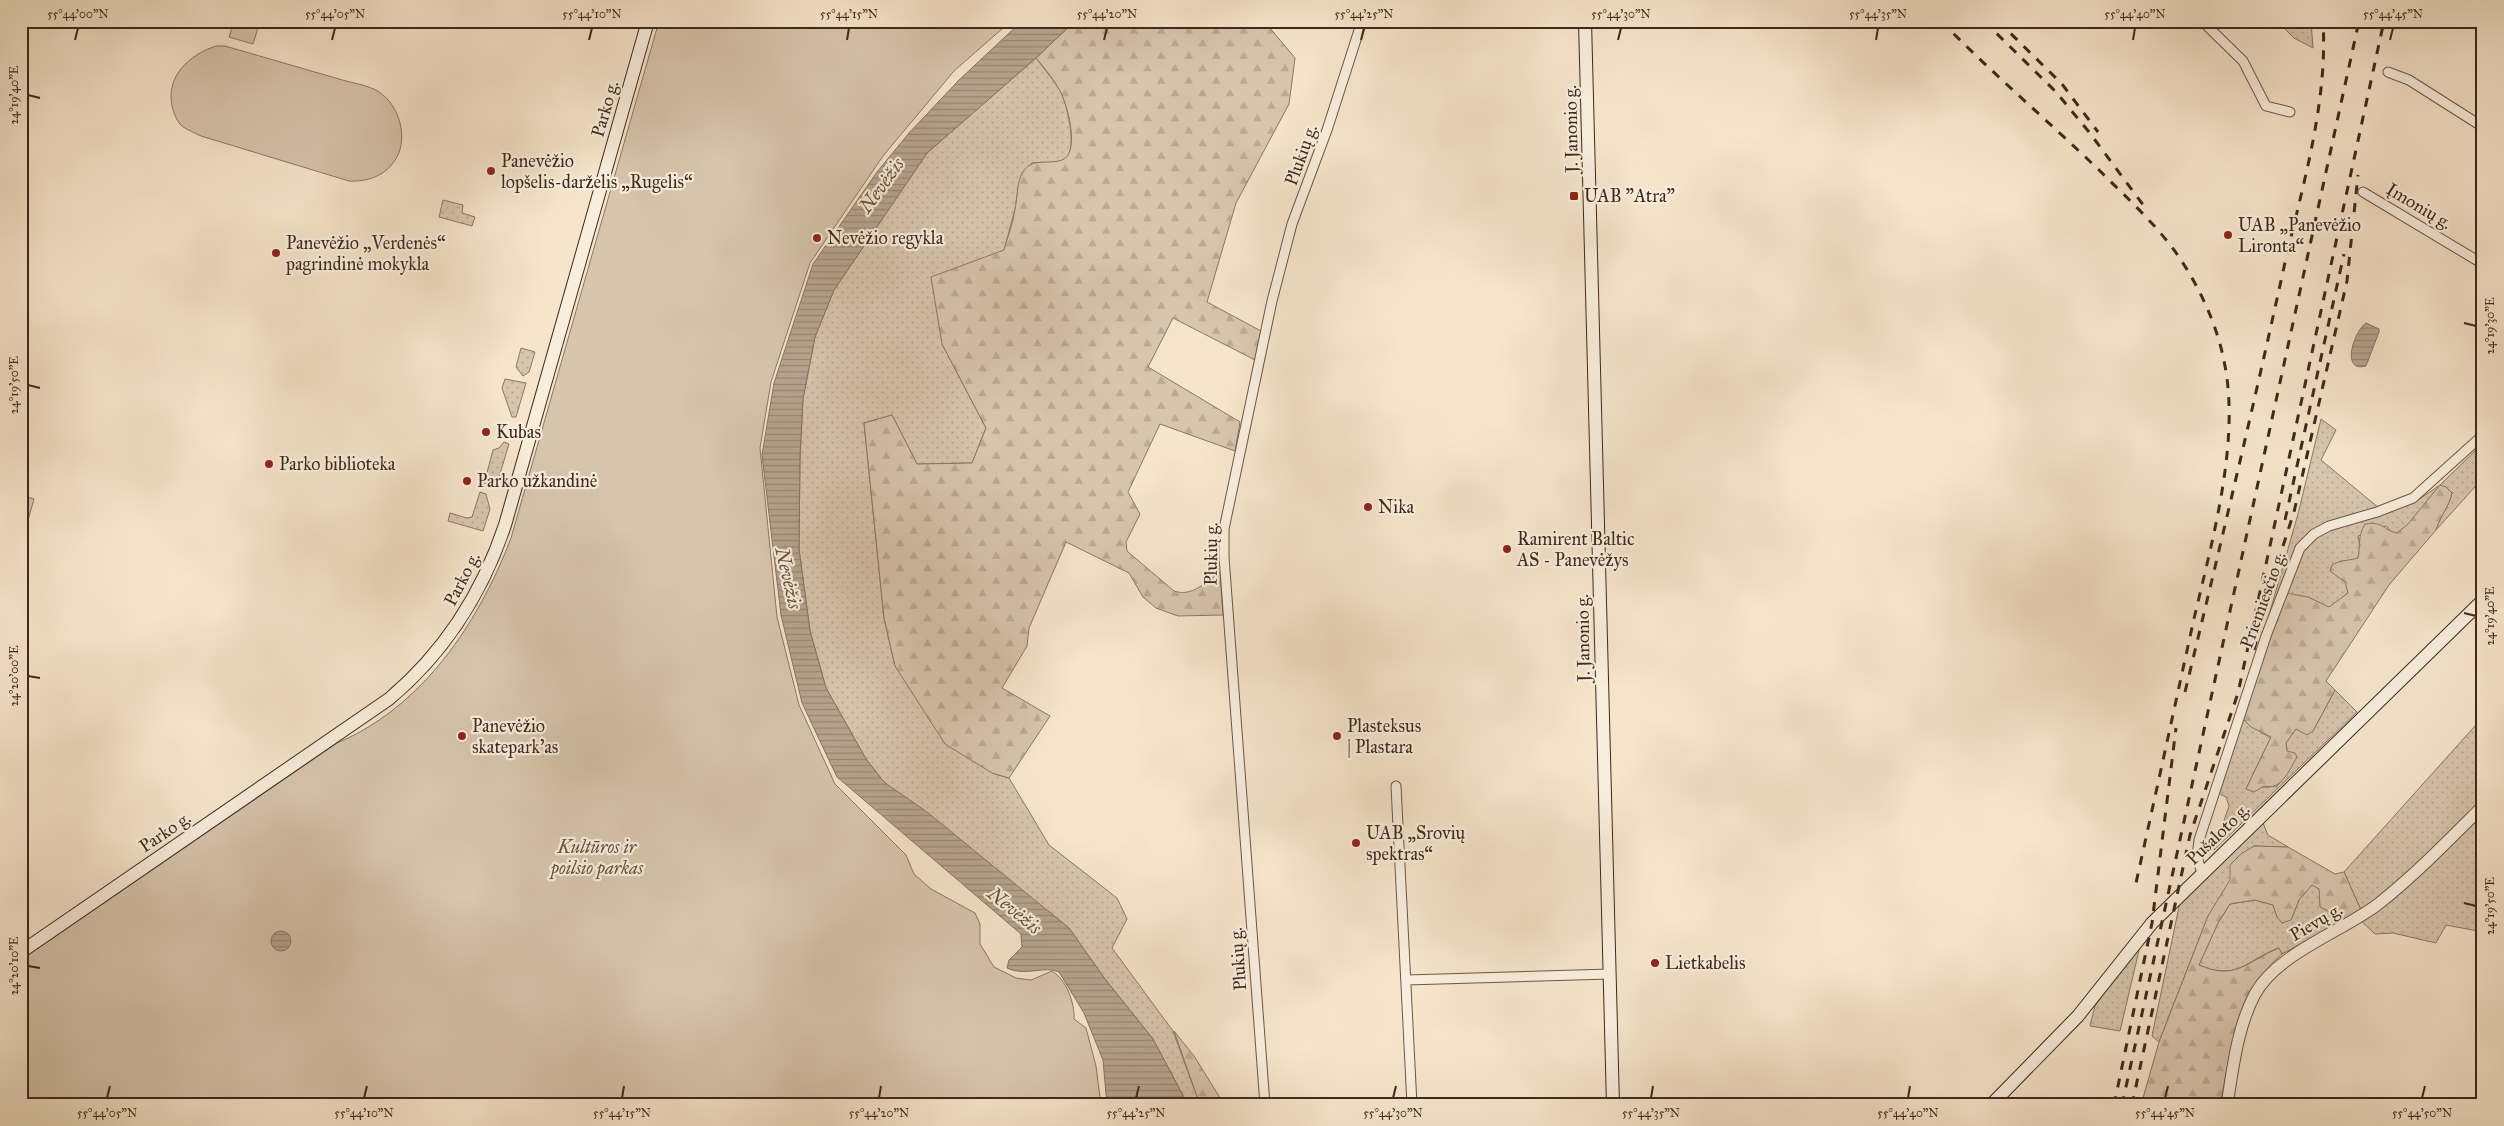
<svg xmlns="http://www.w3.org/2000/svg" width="2504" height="1126" viewBox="0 0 2504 1126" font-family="'IM FELL Great Primer',serif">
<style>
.grass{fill:url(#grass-dots);stroke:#8a7665}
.forest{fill:url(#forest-firs);stroke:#8a7665}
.park{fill:#d7c5ad;stroke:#8a7665}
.water{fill:url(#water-rules);stroke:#877362}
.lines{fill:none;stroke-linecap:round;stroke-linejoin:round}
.minor-casing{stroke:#6c5748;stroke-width:11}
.tertiary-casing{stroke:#6c5748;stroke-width:13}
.secondary-casing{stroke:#3e281d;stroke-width:14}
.minor{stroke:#f9eedd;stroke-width:9}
.tertiary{stroke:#f9eedd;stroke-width:11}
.secondary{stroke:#f9eedd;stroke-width:12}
.rail{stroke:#3e281d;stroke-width:3;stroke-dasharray:9 9;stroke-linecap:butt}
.ticks{fill:none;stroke:#3e281d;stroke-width:2}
.poi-dot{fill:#8f2418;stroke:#f9eedd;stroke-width:2}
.labels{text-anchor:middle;stroke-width:4.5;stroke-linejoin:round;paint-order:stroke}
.street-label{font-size:18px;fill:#3e281d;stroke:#f9eedd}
.poi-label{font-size:18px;fill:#3e281d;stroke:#f9eedd;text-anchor:start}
.park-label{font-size:18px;font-style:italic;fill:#644f41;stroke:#f9eedd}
.water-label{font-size:19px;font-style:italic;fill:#624e40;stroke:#f9eedd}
.neatline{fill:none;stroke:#3e281d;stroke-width:2}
.ticks-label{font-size:12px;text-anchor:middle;fill:#3e281d}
</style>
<defs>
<pattern id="grass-dots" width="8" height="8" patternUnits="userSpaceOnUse" patternTransform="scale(1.25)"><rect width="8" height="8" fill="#d7c5ad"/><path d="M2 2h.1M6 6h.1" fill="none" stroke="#baa994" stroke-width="1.8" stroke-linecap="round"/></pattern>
<pattern id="forest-firs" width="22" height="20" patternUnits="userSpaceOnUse" patternTransform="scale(1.25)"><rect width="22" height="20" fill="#d7c5ad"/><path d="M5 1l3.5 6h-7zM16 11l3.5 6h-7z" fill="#baa994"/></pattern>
<pattern id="water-rules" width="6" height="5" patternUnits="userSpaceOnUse" patternTransform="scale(1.25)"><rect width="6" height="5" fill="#b7a590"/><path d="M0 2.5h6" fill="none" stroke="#968675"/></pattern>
</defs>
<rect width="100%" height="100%" fill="#f6e5cb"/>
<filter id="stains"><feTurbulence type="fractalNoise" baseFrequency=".004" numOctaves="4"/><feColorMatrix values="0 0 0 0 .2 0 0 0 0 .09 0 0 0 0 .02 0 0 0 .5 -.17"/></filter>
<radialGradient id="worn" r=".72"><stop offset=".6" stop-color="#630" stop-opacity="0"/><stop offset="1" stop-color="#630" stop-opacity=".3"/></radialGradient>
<!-- grass -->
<path class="grass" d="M 2277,21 L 2311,21 L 2313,48 L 2294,38 Z
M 1036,58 C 1044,69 1053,79 1060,90 C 1066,102 1078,147 1066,158 C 1059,164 1041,162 1032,163 L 1019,182 L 1015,209 L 1004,250 L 942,344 L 986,428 L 972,463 L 917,464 L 892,415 L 864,423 L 884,618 L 895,666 L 992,773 L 1009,778 L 1049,845 L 1117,898 L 1127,919 L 1112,948 L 1173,1031 L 1200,1105 L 1188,1105 L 1153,1039 L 1105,979 L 1069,928 L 884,782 L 866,759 L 826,688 L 810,631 L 799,549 L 800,457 L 803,399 L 815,337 L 834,290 L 927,153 Z
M 443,200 L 463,205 L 462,213 L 475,217 L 472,226 L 439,217 Z
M 521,348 L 535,352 L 529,372 L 523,376 L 516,367 Z
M 505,379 L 526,383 L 516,417 L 512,417 L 502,388 Z
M 2321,419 L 2336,430 L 2321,460 L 2385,513 L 2418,500 L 2440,485 L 2483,443 L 2483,478 L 2436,530 C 2440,516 2449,507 2452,493 L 2397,533 L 2391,532 L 2386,526 L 2358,536 L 2360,547 L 2358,558 L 2348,561 L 2340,561 L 2339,577 L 2346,582 L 2348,593 L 2329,608 L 2308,597 L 2261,733 L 2271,737 L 2246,789 L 2277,786 L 2297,757 L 2287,752 L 2286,743 L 2296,729 L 2313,731 L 2335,690 L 2357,712 L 2214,850 L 2229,806 L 2226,797 L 2218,793 L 2298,514 Z
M 504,442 L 509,444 L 499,477 L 484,484 L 493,450 L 499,448 Z
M 480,492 L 486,494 L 490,509 L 483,531 L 448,521 L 450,513 L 467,518 L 472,517 Z
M 2483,717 L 2483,932 L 2446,925 L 2436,943 L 2393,933 L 2375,934 L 2358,918 L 2361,910 L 2344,872 Z
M 2263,823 L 2268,835 L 2288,847 L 2254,846 L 2208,916 L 2159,1042 L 2152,1036 L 2180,902 Z
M 2312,884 L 2319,889 L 2345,920 L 2282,954 L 2278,948 C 2244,962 2237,981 2199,965 L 2218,923 L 2230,904 L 2255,900 L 2273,905 L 2277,917 L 2291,920 L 2299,900 Z
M 2141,942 L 2120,1031 L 2090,1026 L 2095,1006 Z"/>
<!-- forest -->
<path class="forest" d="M 1075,21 L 1264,21 L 1295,58 L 1289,104 L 1236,203 L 1207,302 L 1261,331 L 1255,360 L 1173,318 L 1148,367 L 1240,422 L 1235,451 L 1160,424 L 1128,492 L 1140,514 L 1126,542 L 1127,551 L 1174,591 C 1192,597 1205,583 1220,572 L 1223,615 L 1178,616 L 1156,608 L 1143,597 L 1129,573 L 1066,542 L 1029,628 L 1027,646 L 1002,688 L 1050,716 L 1009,778 L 992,773 L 945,744 L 895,666 L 884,618 L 864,423 L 892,415 L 917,464 L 972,463 L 986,428 L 942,344 L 931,277 L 1004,250 C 1008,236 1013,223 1015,209 C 1018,197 1016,183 1023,172 C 1032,157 1049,165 1062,160 C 1081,153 1067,102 1059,89 C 1053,78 1044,68 1036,58 Z
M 2440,485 L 2446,487 L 2452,493 C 2449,507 2440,516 2436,530 L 2389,585 L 2326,681 L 2335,690 L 2313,731 L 2307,735 L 2296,729 L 2286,743 L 2287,751 L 2295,753 L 2297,757 C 2289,771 2281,791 2264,786 L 2254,792 L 2246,789 L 2271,737 L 2251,727 L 2242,718 L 2269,637 L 2286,593 L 2308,597 L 2329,607 L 2348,593 L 2345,582 L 2330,571 L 2332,565 C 2340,560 2348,561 2358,558 C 2361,543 2357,538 2365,524 C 2385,521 2382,530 2397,533 L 2408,524 Z
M 2254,846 L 2288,847 L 2335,874 L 2344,872 L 2361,910 L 2345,920 L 2320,907 L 2319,889 L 2312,885 L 2299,900 L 2291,920 L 2282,923 L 2277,917 L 2273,905 L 2255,900 L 2230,904 L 2218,923 L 2199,965 C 2237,981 2245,962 2279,948 L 2282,954 C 2235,994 2232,1047 2220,1105 L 2141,1105 L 2159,1042 L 2208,916 L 2230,880 L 2230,865 L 2241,854 Z
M 1174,1031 L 1194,1056 L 1222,1101 L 1261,1105 L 1200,1105 Z"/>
<!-- park -->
<path class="park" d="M 234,21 L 260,21 L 253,44 L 229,37 Z
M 659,21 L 1011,21 L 954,71 L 883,156 L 810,263 L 771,382 L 760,448 L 777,617 L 799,705 L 835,784 L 906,855 L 914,874 L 931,889 L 975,913 L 980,924 L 980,944 L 994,967 L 1016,978 L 1031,980 L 1052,971 C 1066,979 1075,1003 1074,1019 L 1086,1028 L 1096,1066 L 1101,1105 L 27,1105 L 21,1063 L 21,960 L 337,743 C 423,707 479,622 511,538 Z
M 216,46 L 225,46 C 263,57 301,68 339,79 C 351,83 369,85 379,92 C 399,105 408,136 397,157 C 387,175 369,182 349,181 L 201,136 C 195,133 188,130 183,127 C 177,122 174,114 172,106 C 166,76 189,55 216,46 Z
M 21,495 L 34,499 L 21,545 Z"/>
<!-- water -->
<path class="water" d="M 1022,21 L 1075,21 L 1036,58 L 927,153 L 834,290 L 815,337 L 803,399 L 800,457 L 799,549 L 810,631 L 826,688 L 866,759 L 884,782 L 927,812 L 1069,928 L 1105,979 L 1153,1039 L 1188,1105 L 1169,1105 L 1161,1099 L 1153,1105 L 1107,1105 L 1103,1060 L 1084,1013 L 1059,972 C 1045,965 1025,977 1007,968 L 1009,960 L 1022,947 L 1021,934 L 837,777 L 802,703 L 781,615 L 762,455 L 774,383 L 813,264 L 877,172 L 909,133 L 959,80 Z
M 2366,323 L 2379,329 L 2379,332 L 2366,366 C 2340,373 2354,331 2366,323 Z
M271 941a10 10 0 1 1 20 0a10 10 0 1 1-20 0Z"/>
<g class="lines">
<defs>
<path id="minor" d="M 2202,21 L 2243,61 L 2266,106 L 2290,112
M 2388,72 L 2409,80 L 2483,127
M 2363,192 L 2483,264
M 1396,786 L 1412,1105
M 2202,873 L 2197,857 L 2199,840 L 2266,636 L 2300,548 L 2314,534 L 2329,526 L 2377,512 L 2413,498 L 2483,435
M 1406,980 L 1610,974
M 1265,1105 L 1224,557 L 1224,529 L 1272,301 L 1292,224 L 1327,130 L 1362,21"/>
<path id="tertiary" d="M 2474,609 L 2483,618
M 2227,1105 C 2233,1068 2237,1028 2255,994 C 2277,954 2339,933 2377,905 C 2415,875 2449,840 2483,806"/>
<path id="secondary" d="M 1585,21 L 1613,1105
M 21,952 L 389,699 C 445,652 482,594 505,525 L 648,21
M 1991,1105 L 2078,1016 L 2152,923 L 2483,600"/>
</defs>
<!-- minor casing -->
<use href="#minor" class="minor-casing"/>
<!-- tertiary casing -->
<use href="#tertiary" class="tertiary-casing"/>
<!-- secondary casing -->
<use href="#secondary" class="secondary-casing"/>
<!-- minor -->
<use href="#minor" class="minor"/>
<!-- tertiary -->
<use href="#tertiary" class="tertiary"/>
<!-- secondary -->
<use href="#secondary" class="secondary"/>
<!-- rail -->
<path class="rail" d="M 1941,21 C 1992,73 2047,120 2099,170 C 2127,198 2157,225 2179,257 C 2201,290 2218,327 2225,366 C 2240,445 2211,545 2193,623 C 2174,710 2155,797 2136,883
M 1984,21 L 2056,92 L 2089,132 L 2147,210
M 1998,21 L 2062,84 L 2098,132
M 2285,520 L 2344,254
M 2254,650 L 2272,580 L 2294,512 L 2347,281 L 2358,175
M 2185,692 C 2219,551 2253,409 2284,267 C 2302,187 2328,104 2323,21
M 2114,1105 L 2152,923 L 2176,728
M 2122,1105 L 2359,21
M 2132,1105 L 2190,835 L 2238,693 L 2384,21"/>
</g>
<!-- ticks -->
<path class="ticks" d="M 75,40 L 78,28M 332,40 L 335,28M 589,40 L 592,28M 847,40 L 849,28M 1104,40 L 1107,28M 1361,40 L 1364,28M 1618,40 L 1621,28M 1876,40 L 1878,28M 2133,40 L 2135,28M 2390,40 L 2393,28M 28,95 L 40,98M 2464,323 L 2476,326M 28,385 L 40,388M 2464,613 L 2476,616M 28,676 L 40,678M 2464,903 L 2476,906M 28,966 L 40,968M 107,1098 L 110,1086M 364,1098 L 367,1086M 622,1098 L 624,1086M 879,1098 L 881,1086M 1136,1098 L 1139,1086M 1393,1098 L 1396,1086M 1651,1098 L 1653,1086M 1908,1098 L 1910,1086M 2165,1098 L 2168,1086M 2422,1098 L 2425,1086"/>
<!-- markers -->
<g class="poi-dot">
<circle cx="491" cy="171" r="5"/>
<rect x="1569" y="191" width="10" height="10" rx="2.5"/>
<circle cx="2228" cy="235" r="5"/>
<circle cx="817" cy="238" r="5"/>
<circle cx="276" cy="253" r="5"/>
<circle cx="486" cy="432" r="5"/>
<circle cx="269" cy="464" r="5"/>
<circle cx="467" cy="481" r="5"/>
<circle cx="1368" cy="507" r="5"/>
<circle cx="1507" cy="549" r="5"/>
<circle cx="462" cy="736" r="5"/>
<circle cx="1337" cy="736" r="5"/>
<circle cx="1356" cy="843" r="5"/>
<circle cx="1655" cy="963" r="5"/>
</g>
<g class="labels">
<!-- street labels -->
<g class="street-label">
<text transform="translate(605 109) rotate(-74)" y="6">Parko g.</text>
<text transform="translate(1571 129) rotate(-91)" y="6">J. Janonio g.</text>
<text transform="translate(1301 155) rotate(-70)" y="6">Plukių g.</text>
<text transform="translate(2419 206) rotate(31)" y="6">Įmonių g.</text>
<text transform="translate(1211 554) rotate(-89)" y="6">Plukių g.</text>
<text transform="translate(462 579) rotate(-63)" y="6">Parko g.</text>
<text transform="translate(2263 600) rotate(-70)" y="6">Priemiesčio g.</text>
<text transform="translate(1583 638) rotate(-91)" y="6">J. Janonio g.</text>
<text transform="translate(165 832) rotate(-34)" y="6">Parko g.</text>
<text transform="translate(2218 834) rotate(-44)" y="6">Pušaloto g.</text>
<text transform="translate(2316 922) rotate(-30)" y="6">Pievų g.</text>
<text transform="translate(1238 959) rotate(-94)" y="6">Plukių g.</text>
</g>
<!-- poi labels -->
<g class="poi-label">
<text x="501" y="167">Panevėžio<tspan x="501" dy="21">lopšelis-darželis „Rugelis“</tspan></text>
<text x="1584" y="202">UAB "Atra"</text>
<text x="2238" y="231">UAB „Panevėžio<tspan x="2238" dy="21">Lironta“</tspan></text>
<text x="827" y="244">Nevėžio regykla</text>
<text x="286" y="249">Panevėžio „Verdenės“<tspan x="286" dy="21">pagrindinė mokykla</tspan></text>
<text x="496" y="438">Kubas</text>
<text x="279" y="470">Parko biblioteka</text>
<text x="477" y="487">Parko užkandinė</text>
<text x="1378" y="513">Nika</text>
<text x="1517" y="545">Ramirent Baltic<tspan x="1517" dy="21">AS - Panevėžys</tspan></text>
<text x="472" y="732">Panevėžio<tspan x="472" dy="21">skatepark'as</tspan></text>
<text x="1347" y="732">Plasteksus<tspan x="1347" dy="21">| Plastara</tspan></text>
<text x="1366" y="839">UAB „Srovių<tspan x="1366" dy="21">spektras“</tspan></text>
<text x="1665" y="969">Lietkabelis</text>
</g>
<!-- park labels -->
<g class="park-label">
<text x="597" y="853">Kultūros ir<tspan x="597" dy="21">poilsio parkas</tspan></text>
</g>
<!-- water labels -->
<g class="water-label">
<text transform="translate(881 185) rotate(-54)" y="7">Nevėžis</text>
<text transform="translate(789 578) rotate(77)" y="7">Nevėžis</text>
<text transform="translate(1015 910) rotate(39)" y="7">Nevėžis</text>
</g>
</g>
<!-- margin -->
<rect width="2504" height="1126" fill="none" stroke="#f6e5cb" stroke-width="55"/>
<rect x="28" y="28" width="2448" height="1070" class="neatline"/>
<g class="ticks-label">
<text x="78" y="18">55°44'00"N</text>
<text x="335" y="18">55°44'05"N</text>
<text x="592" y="18">55°44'10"N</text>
<text x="849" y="18">55°44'15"N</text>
<text x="1107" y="18">55°44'20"N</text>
<text x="1364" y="18">55°44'25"N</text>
<text x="1621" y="18">55°44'30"N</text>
<text x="1878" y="18">55°44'35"N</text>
<text x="2135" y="18">55°44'40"N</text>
<text x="2393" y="18">55°44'45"N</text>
<text transform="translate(14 95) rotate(-90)" y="4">24°19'40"E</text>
<text transform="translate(2490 326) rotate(-90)" y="4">24°19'30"E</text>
<text transform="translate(14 385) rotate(-90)" y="4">24°19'50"E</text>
<text transform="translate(2490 616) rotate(-90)" y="4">24°19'40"E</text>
<text transform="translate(14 676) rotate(-90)" y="4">24°20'00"E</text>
<text transform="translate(2490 906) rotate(-90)" y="4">24°19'50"E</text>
<text transform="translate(14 966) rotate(-90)" y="4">24°20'10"E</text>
<text x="107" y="1117">55°44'05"N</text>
<text x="364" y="1117">55°44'10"N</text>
<text x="622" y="1117">55°44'15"N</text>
<text x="879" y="1117">55°44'20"N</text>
<text x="1136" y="1117">55°44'25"N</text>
<text x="1393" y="1117">55°44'30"N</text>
<text x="1651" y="1117">55°44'35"N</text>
<text x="1908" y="1117">55°44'40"N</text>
<text x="2165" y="1117">55°44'45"N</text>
<text x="2422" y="1117">55°44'50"N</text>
</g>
<rect width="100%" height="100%" filter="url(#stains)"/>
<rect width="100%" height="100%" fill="url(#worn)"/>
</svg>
